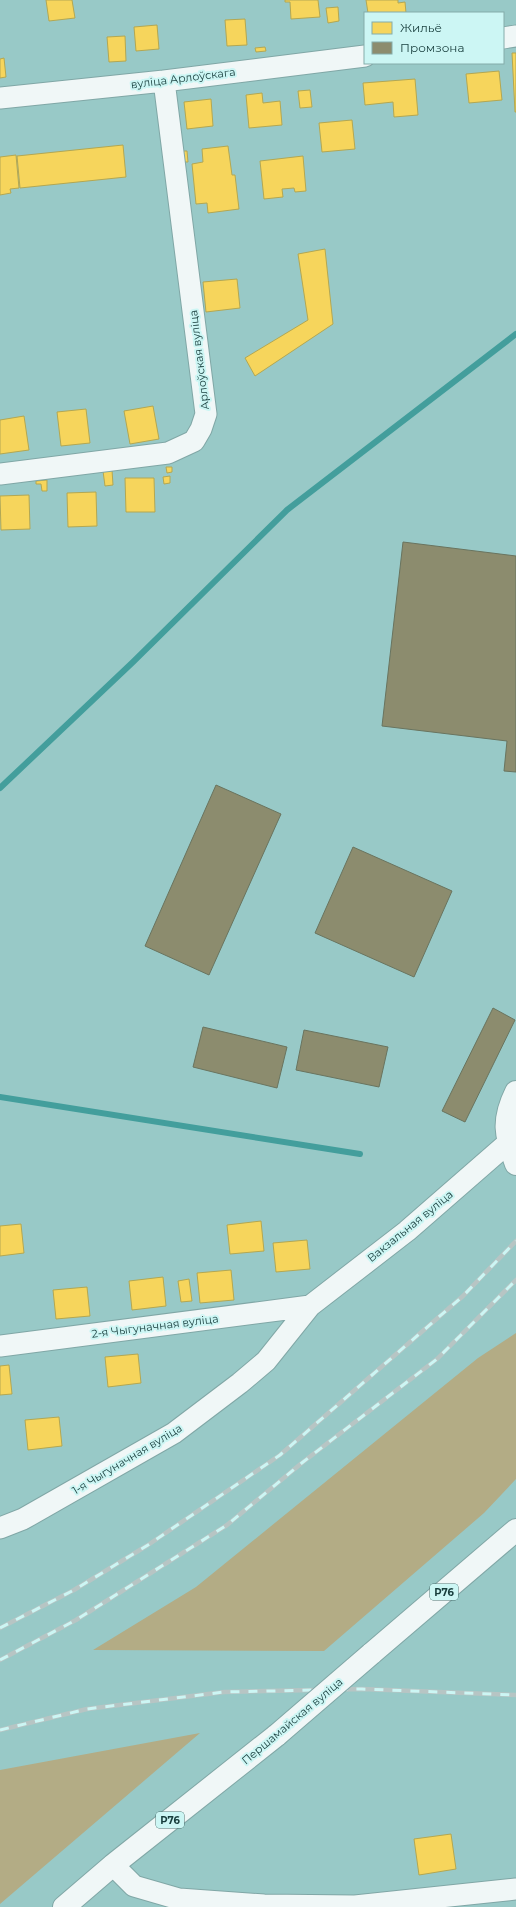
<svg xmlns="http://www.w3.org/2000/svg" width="516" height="1907" viewBox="0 0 516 1907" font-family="Montserrat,sans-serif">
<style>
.green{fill:#b3ac85}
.homes{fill:#f6d55c;stroke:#b3a752}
.industry{fill:#8c8c6e;stroke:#69745f}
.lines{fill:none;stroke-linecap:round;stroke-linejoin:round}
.stream{stroke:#439e9c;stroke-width:6}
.street-casing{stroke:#80a7a6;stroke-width:23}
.secondary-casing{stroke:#80a7a6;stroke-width:24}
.primary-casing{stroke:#80a7a6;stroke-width:24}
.street{stroke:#f0f7f7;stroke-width:21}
.secondary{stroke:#f0f7f7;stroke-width:22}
.primary{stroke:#f0f7f7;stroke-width:22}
.rail-casing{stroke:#b7c5c4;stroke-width:4.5}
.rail{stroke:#ccf6f4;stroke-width:3;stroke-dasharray:9;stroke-linecap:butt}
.primary-bridge-casing{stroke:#80a7a6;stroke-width:24;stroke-linecap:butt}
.primary-bridge{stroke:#f0f7f7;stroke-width:22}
.labels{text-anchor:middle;stroke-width:4;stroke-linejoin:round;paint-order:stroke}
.shield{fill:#ccf6f4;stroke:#4d7473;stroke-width:1}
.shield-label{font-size:10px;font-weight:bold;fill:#173d3c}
.street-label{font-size:11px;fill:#173d3c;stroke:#ccf6f4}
</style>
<rect width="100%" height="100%" fill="#98c9c7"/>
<!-- green -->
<path class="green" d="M 516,1333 L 516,1479 L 484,1513 L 324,1651 L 93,1650 L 196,1587 L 478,1358 Z
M 200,1733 L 0,1904 L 0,1770 Z"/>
<!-- homes -->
<path class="homes" d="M 46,0 L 72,0 L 75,18 L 49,21 Z
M 285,0 L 318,0 L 320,17 L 291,19 L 290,2 L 285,2 Z
M 366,0 L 398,0 L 398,3 L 405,2 L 406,13 L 368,13 Z
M 338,7 L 339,21 L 328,23 L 326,8 Z
M 245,19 L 247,45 L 227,46 L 225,20 Z
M 157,25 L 159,49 L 136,51 L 134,27 Z
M 125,36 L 126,61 L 109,62 L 107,37 Z
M 265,47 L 266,51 L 256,52 L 255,48 Z
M 512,53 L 516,53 L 516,112 L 515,112 Z
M 4,58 L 6,77 L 0,78 L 0,59 Z
M 499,71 L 502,100 L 469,103 L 466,74 Z
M 415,79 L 418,115 L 394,117 L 393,102 L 365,105 L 363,83 Z
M 310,90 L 312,107 L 300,108 L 298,91 Z
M 262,93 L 263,103 L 280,101 L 282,125 L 249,128 L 246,95 Z
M 211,99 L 213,126 L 187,129 L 184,102 Z
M 352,120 L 355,149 L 322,152 L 319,123 Z
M 123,145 L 126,177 L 20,188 L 17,156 Z
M 228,146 L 232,175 L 235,175 L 239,209 L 208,213 L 207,203 L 196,204 L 192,164 L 203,162 L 202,149 Z
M 181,151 L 187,151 L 188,162 L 182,162 Z
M 16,155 L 19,188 L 10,189 L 11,193 L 0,195 L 0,157 Z
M 303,156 L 306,191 L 295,192 L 294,188 L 282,189 L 283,197 L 264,199 L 260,161 Z
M 325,249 L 333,324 L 255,376 L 245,358 L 308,320 L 298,254 Z
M 237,279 L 240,308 L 206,312 L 203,282 Z
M 153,406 L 159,439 L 130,444 L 124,411 Z
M 86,409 L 90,443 L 61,446 L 57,412 Z
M 24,416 L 29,450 L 0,454 L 0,420 Z
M 166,467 L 172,467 L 172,472 L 167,473 Z
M 112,470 L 113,485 L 105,486 L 103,471 Z
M 170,476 L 170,483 L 164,484 L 163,477 Z
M 125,478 L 154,478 L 155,512 L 126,512 Z
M 47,480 L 47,491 L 42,491 L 41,484 L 36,484 L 36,481 Z
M 96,492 L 97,526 L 68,527 L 67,493 Z
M 29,495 L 30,529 L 1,530 L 0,496 Z
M 261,1221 L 264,1251 L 230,1254 L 227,1225 Z
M 21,1224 L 24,1253 L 0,1256 L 0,1226 Z
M 307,1240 L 310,1269 L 276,1272 L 273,1243 Z
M 231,1270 L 234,1300 L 200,1303 L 197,1273 Z
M 163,1277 L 166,1306 L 132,1310 L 129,1281 Z
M 189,1279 L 192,1301 L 181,1302 L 178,1281 Z
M 87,1287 L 90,1316 L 56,1319 L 53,1290 Z
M 138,1354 L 141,1383 L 108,1387 L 105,1357 Z
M 9,1365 L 12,1394 L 0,1395 L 0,1366 Z
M 59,1417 L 62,1446 L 28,1450 L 25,1420 Z
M 451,1834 L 456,1869 L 419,1875 L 414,1839 Z"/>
<!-- industry -->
<path class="industry" d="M 403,542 L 516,556 L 516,772 L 504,771 L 507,741 L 382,726 Z
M 216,785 L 281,814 L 209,975 L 145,946 Z
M 353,847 L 452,891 L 414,977 L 315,933 Z
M 493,1008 L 515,1020 L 465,1122 L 442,1111 Z
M 203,1027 L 287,1047 L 277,1088 L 193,1067 Z
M 304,1030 L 388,1047 L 379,1087 L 296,1070 Z"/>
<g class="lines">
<!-- stream -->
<path class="stream" d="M 0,788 L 133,662 L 287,510 L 516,334
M 0,1097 L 360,1154"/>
<defs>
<path id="street" d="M 503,38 L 516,36
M 0,98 L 164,81 L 365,56
M 0,474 L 168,453 L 194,441 L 201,429 L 206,414 L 164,81
M 0,1346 L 310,1306
M 0,1528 L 23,1519 L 174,1433 L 240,1383 L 266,1361 L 310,1306 L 407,1231 L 508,1143
M 113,1865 L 134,1886 L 179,1899 L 264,1905 L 355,1906 L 516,1889"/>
<path id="secondary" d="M 516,1092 C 502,1120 505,1135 516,1164"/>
<path id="primary" d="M 371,1654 L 516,1530
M 64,1907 L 113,1865 L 277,1735"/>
</defs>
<!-- street casing -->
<use href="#street" class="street-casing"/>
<!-- secondary casing -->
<use href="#secondary" class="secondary-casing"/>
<!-- primary casing -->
<use href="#primary" class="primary-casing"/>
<!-- street -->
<use href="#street" class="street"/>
<!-- secondary -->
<use href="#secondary" class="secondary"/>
<!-- primary -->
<use href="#primary" class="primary"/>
<defs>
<path id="rail" d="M 0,1628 L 74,1590 L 148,1545 L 280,1455 L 463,1296 L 516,1241
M 0,1660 L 76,1620 L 227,1525 L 303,1462 L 437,1359 L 516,1280
M 0,1730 L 87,1709 L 224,1692 L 362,1689 L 516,1695"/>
</defs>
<!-- rail casing -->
<use href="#rail" class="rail-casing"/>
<!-- rail -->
<use href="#rail" class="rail"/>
<defs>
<path id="primary-bridge" d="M 277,1735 L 371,1654"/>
</defs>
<!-- primary-bridge casing -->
<use href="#primary-bridge" class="primary-bridge-casing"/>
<!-- primary-bridge -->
<use href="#primary-bridge" class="primary-bridge"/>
</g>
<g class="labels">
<!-- shield labels -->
<g class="shield">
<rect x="430" y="1584" width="28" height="16" rx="3"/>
<rect x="156" y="1812" width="28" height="16" rx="3"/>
</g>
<g class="shield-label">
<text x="444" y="1596">Р76</text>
<text x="170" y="1824">Р76</text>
</g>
<!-- street labels -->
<g class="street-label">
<text transform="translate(183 78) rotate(-7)" y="4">вуліца Арлоўскага</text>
<text transform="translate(199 360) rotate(-97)" y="4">Арлоўская вуліца</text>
<text transform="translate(410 1226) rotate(-39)" y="4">Вакзальная вуліца</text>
<text transform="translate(155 1326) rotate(-7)" y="4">2-я Чыгуначная вуліца</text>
<text transform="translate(127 1459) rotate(-31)" y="4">1-я Чыгуначная вуліца</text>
<text transform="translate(292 1721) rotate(-40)" y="4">Першамайская вуліца</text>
</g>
</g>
<!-- legend -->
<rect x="364" y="12" width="140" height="52" fill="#ccf6f4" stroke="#84acaa"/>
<rect x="372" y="22" width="20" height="12" fill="#f6d55c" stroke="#84acaa"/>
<text x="400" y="32" font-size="12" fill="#173d3c">Жильё</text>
<rect x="372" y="42" width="20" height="12" fill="#8c8c6e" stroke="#84acaa"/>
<text x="400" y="52" font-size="12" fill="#173d3c">Промзона</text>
</svg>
